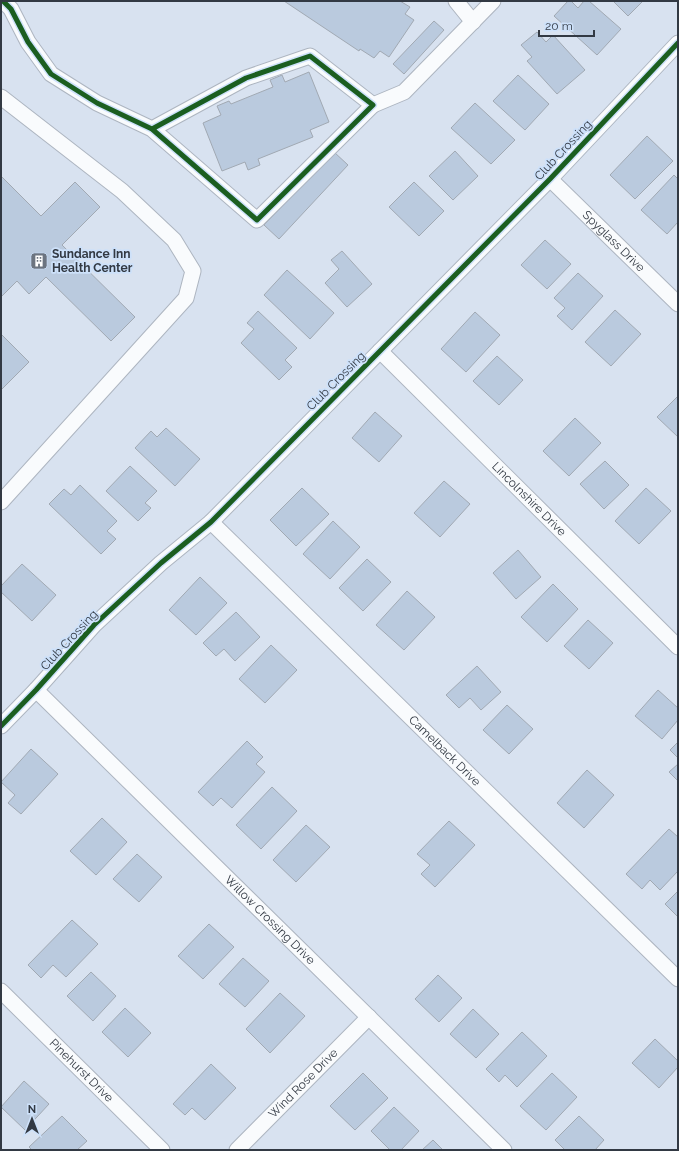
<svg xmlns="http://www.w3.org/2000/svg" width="679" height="1151" viewBox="0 0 679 1151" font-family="Raleway,sans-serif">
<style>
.building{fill:#bacade;stroke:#a1a9b3}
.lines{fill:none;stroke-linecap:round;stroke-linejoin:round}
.street-casing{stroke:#adb5c0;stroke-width:17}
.street{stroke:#f9fbfd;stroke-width:15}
.cycleway-casing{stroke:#cde1fa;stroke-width:8}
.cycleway{stroke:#1b5e20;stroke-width:5}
.labels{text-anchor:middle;stroke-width:3.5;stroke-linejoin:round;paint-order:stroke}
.street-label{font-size:12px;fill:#323943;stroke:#cde1fa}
.poi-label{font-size:12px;font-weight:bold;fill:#323943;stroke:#cde1fa;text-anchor:start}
</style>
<rect width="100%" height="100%" fill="#d8e2f0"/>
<!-- building -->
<path class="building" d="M 284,1 L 400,1 L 410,7 L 405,14 L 414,20 L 389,57 L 380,51 L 374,58 L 360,49 L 359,51 Z
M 568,1 L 571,1 L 578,8 L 584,1 L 589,1 L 621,29 L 597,55 L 554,16 Z
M 613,1 L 643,1 L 628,16 Z
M 434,21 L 444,30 L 404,74 L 393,64 Z
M 537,32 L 546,42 L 553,35 L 585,70 L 557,94 L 527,61 L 532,57 L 521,45 Z
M 309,72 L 329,122 L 310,130 L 313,137 L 258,159 L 260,165 L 248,170 L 245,162 L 222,171 L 203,123 L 221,115 L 217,106 L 229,101 L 231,104 L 273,87 L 270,80 L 282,75 L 285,82 Z
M 518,75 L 549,104 L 525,130 L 493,101 Z
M 475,103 L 515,140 L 491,164 L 451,128 Z
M 647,136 L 673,161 L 635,199 L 610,175 Z
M 455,151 L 478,176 L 453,200 L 429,176 Z
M 334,152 L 348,165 L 279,239 L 264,225 Z
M 674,175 L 678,179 L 678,222 L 667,234 L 641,210 Z
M 1,176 L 41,216 L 75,182 L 100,207 L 62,245 L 135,317 L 111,341 L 46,277 L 29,294 L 17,281 L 1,297 Z
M 414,182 L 444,211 L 419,236 L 389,207 Z
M 545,240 L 571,264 L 547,289 L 521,265 Z
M 342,251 L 372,284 L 347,307 L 325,283 L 339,269 L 331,260 Z
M 287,270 L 334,313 L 310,339 L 264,295 Z
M 578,273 L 603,296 L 572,330 L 557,316 L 565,308 L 554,298 Z
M 615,310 L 641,334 L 611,366 L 585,342 Z
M 258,311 L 297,348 L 285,360 L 292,367 L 279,380 L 241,343 L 254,329 L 247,323 Z
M 475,312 L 500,335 L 466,372 L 441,349 Z
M 1,334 L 29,362 L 1,390 Z
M 497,356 L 523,380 L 499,405 L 473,381 Z
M 678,396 L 678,437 L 657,417 Z
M 375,412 L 402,436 L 379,462 L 352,438 Z
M 575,418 L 601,443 L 569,476 L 543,451 Z
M 166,428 L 200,459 L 175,486 L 135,448 L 151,431 L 157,437 Z
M 605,461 L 629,485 L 604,509 L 580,484 Z
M 130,466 L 157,491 L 145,503 L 151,508 L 138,521 L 106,491 Z
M 444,481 L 470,504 L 440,537 L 414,513 Z
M 80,485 L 117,521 L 107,531 L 116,539 L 101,554 L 49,504 L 64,489 L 71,495 Z
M 302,488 L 329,514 L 296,546 L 270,520 Z
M 646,488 L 671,511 L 639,544 L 615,521 Z
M 333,521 L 360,547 L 330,579 L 303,554 Z
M 518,550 L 541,577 L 516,599 L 493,573 Z
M 367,559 L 391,582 L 363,611 L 339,588 Z
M 22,564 L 56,595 L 32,621 L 1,592 L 1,586 Z
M 200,577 L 227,603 L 196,635 L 169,610 Z
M 553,584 L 578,609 L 547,642 L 521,617 Z
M 407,591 L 435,617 L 404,650 L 376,625 Z
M 236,612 L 260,637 L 235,661 L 224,649 L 216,656 L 203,643 Z
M 588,620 L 613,643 L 589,669 L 564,646 Z
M 271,645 L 297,670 L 265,703 L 239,679 Z
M 477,666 L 501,692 L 481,710 L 470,698 L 459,708 L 446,695 Z
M 658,690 L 678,708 L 678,720 L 662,739 L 635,716 Z
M 507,705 L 533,729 L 509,754 L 483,730 Z
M 247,741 L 263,757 L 256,764 L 265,772 L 232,808 L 221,798 L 213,806 L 198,792 Z
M 678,742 L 678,758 L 670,750 Z
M 31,749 L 58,774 L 21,814 L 8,803 L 15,795 L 1,782 Z
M 678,764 L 678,781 L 669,772 Z
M 587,770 L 614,795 L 584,828 L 557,803 Z
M 272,787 L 297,811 L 261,849 L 236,825 Z
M 102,818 L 127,842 L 96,875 L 70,851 Z
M 449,821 L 475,845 L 435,887 L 421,874 L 430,865 L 417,854 Z
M 306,825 L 330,847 L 296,882 L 273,860 Z
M 669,829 L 678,837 L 678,871 L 660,890 L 650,880 L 642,889 L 626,874 Z
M 137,854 L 162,877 L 139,902 L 113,879 Z
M 678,891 L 678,917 L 665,904 Z
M 72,920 L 98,944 L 66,977 L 53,965 L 41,978 L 28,965 Z
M 209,924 L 234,947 L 203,979 L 178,956 Z
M 243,958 L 269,981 L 245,1007 L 219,984 Z
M 91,972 L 116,996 L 93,1021 L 67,996 Z
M 438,975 L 462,998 L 439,1022 L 415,999 Z
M 280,993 L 305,1016 L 270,1053 L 246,1029 Z
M 125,1008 L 151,1033 L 128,1057 L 102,1032 Z
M 473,1009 L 499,1034 L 476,1058 L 450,1034 Z
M 522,1032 L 547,1056 L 517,1087 L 505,1075 L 499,1082 L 486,1069 Z
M 655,1039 L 678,1061 L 678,1067 L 659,1088 L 632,1063 Z
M 211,1064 L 236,1088 L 205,1120 L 192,1108 L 185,1115 L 173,1104 Z
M 363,1073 L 388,1098 L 355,1130 L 330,1106 Z
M 552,1073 L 577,1097 L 546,1130 L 520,1106 Z
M 24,1081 L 49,1104 L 25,1130 L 1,1107 Z
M 394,1107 L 419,1131 L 401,1150 L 390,1150 L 371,1131 Z
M 62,1116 L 87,1141 L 77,1150 L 32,1150 L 29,1147 Z
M 579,1116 L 604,1140 L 595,1150 L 565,1150 L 555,1140 Z
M 433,1140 L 443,1150 L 422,1150 Z"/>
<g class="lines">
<defs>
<g id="street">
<path d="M 3,1 L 11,9 L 28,42 L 51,74 L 97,103 L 152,129 L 257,220 L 373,105 L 310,56 L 246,78 L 152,129"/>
<path d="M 456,1 L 473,22"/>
<path d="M 1,97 L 122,191 L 174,240 L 193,271 L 186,298 L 1,502"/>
<path d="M 373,105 L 404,92 L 493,1"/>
<path id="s1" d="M 550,179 L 678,304"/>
<path id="s2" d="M 380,351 L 678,647"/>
<path id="s3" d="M 211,522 L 678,979"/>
<path id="s4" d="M 36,690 L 504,1150"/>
<path d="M 1,726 L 36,690 L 94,625 L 161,563 L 211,522 L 550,179 L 678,43"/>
<path id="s5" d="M 1,991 L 162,1150"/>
<path id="s6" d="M 237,1150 L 369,1017"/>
</g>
</defs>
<!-- street casing -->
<use href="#street" class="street-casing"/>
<!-- street -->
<use href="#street" class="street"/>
<defs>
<path id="cycleway" d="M 3,1 L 11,9 L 28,42 L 51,74 L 97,103 L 152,129 L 257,220 L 373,105 L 310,56 L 246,78 L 152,129
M 1,726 L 36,690 L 94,625 L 161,563 L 211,522 L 550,179 L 678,43"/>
</defs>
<!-- cycleway casing -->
<use href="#cycleway" class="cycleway-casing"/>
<!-- cycleway -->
<use href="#cycleway" class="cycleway"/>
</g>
<!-- icons -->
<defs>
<symbol id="building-square" viewBox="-11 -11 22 22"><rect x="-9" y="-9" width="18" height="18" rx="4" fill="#6c7480" stroke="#cde1fa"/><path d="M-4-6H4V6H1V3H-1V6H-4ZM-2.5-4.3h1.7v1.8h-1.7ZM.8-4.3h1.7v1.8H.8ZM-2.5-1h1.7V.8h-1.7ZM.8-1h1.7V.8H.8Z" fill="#fff"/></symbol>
</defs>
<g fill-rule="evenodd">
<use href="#building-square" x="29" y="251" width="20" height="20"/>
</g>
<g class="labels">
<!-- street labels -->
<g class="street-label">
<text transform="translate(563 150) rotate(-47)" y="4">Club Crossing</text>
<text dy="4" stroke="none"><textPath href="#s1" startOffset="89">Spyglass Drive</textPath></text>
<text transform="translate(336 381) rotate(-45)" y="4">Club Crossing</text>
<text dy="4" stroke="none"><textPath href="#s2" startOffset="210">Lincolnshire Drive</textPath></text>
<text transform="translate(69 640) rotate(-47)" y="4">Club Crossing</text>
<text dy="4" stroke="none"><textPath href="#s3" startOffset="327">Camelback Drive</textPath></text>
<text dy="4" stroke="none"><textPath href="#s4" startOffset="328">Willow Crossing Drive</textPath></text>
<text dy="4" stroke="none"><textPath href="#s5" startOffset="113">Pinehurst Drive</textPath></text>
<text dy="4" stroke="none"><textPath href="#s6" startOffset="94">Wind Rose Drive</textPath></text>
</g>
<!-- poi labels -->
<g class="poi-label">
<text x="52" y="258">Sundance Inn<tspan x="52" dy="14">Health Center</tspan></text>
</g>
</g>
<!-- border -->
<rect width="679" height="1151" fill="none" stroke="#323943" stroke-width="4"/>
<!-- north arrow -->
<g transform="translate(32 1119)" stroke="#cde1fa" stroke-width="3" paint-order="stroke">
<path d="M0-3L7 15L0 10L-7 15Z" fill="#323943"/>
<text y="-6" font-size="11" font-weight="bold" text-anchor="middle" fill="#323943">N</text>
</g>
<!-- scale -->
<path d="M539 30v6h55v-6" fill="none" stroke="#323943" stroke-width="2"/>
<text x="545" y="30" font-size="12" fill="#323943" stroke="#cde1fa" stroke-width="3" paint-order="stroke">20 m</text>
</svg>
